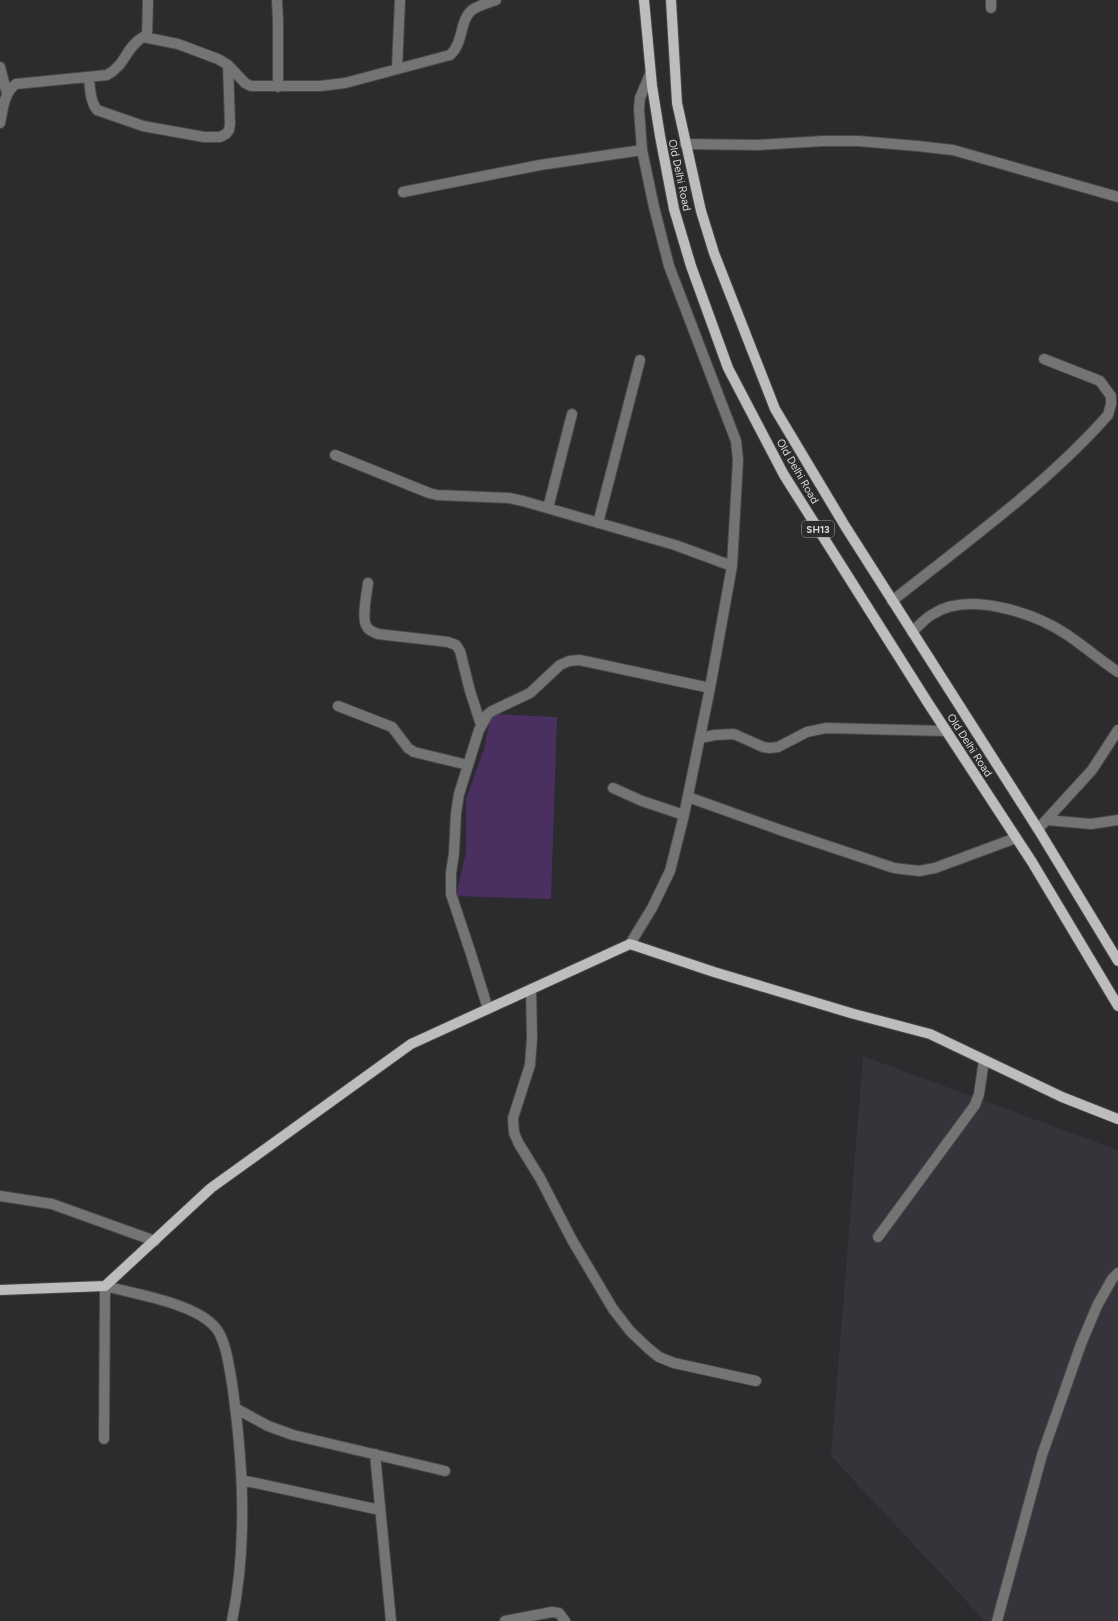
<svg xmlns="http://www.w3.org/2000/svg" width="1118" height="1621" viewBox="0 0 1118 1621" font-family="Figtree,sans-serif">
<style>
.built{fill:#37333b}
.green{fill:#4a2f61}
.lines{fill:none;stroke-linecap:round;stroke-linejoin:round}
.minor-casing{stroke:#474748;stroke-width:12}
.major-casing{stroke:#474748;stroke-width:12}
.minor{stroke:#747475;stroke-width:10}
.major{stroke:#bdbcbe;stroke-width:10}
.labels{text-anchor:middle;stroke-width:4;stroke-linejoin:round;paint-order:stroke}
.shield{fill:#2c2b2d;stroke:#a4a3a5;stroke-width:1}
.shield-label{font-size:10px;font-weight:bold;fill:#d7d7d8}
.street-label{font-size:11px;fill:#d7d7d8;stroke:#2c2b2d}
</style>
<rect width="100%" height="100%" fill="#2c2b2d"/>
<!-- built -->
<path class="built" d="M 863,1056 L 1118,1150 L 1118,1621 L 985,1621 L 831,1456 Z"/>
<!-- green -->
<path class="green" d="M 491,714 L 557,717 L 551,899 L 456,896 L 466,852 L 466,799 L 484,749 Z"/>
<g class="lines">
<defs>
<path id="minor" d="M 277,0 L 278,21 L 278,87
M 991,8 L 991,0
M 147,38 L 148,0
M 0,67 L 7,94
M 397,69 L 400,0
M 89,77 C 90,88 90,101 97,110 L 143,126 L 204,137 L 220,137 L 226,134 L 229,130 L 230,124 L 228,65
M 0,123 C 3,109 4,92 16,84 L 107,75 C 126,65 125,48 143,37 L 178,44 L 218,59 L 228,65 L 245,83 L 251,86 L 320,86 L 345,83 L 450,55 C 464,43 459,21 472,10 C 479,5 488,3 496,0
M 685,144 L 758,145 L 823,141 L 858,141 L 917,146 L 953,150 L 1118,197
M 403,192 L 540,165 L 642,150
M 335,455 L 429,493 L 437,495 L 509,498 L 523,501 L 675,545 L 732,566
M 548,508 L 572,414
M 598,523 L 640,360
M 368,583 C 367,593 361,619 367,627 C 369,631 374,632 378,634 L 448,642 L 456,645 L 460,651 L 470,691 L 481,725
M 892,601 C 966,542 1045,486 1108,415 L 1111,404 L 1111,396 L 1100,381 L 1044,359
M 912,632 C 919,626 925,618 933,614 C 969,591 1034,613 1066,634 C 1084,646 1100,660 1118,672
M 338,706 L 392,727 L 408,748 L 414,752 L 468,765
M 700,738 L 715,735 L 734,734 L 763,747 L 770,748 L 778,747 L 807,732 L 826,728 L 946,731
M 613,788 L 642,801 L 684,815
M 688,797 L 783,831 L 894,868 L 919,871 L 935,868 L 1016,838
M 1047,820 L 1091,824 L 1118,820
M 1038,829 L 1092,770 L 1118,730
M 630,944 L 652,908 L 670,871 L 684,815 L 710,688 L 732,566 L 738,460 L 736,441 L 669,266 L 654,207 L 642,150 L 639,109 L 640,98 L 650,74
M 531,989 L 532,1038 L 530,1065 L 513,1118 L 514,1133 L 519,1144 L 540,1178 L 572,1240 L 613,1309 L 630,1331 L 649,1349 L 659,1357 L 674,1363 L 756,1381
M 488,1009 L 471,954 L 451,894 L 451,873 L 454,853 L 456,813 L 459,794 L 479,730 L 488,714 L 492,711 L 530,693 L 560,665 L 569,661 L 579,660 L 589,662 L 710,688
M 0,1196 L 52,1204 L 155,1241
M 878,1237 L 975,1105 L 979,1094 L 984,1060
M 235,1408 L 268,1426 L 293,1435 L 445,1471
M 104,1439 L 105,1286 C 135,1294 193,1303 214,1326 C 226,1338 229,1367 232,1383 C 243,1461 248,1543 232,1621
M 375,1454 L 391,1621
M 242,1480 L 380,1510
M 505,1621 L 552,1612 L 559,1613 L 565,1621
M 997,1621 L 1042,1455 L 1081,1344 L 1097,1306 L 1112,1279 L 1118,1273"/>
<path id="major" d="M 644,0 L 652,86 L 660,136 L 674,209 L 691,266 L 728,368 L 784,475 L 928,703 L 1032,862 L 1118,1006
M 671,0 L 677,103 L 701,211 L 714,253 L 775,409 L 845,526 L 1038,829 L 1118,961
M 0,1290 L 105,1286 L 211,1188 L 411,1044 L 630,944 L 714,972 L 854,1014 L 930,1034 L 1062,1097 L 1118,1119"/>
</defs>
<!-- minor casing -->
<use href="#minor" class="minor-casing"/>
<!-- major casing -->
<use href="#major" class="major-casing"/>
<!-- minor -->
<use href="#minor" class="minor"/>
<!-- major -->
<use href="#major" class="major"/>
</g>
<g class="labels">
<!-- shield labels -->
<rect class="shield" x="802" y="521" width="32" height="16" rx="3"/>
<g class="shield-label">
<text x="818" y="533">SH13</text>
</g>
<!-- street labels -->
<g class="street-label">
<text transform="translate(680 175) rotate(78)" y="4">Old Delhi Road</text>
<text transform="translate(798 471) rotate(60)" y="4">Old Delhi Road</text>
<text transform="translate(970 745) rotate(57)" y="4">Old Delhi Road</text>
</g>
</g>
</svg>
